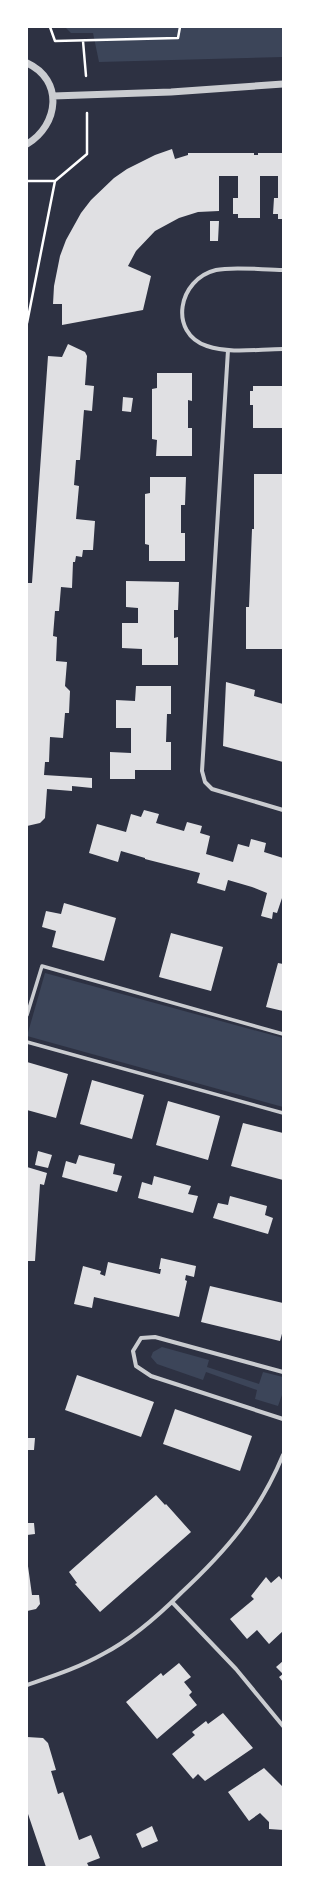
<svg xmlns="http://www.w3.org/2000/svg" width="310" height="1894" viewBox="0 0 310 1894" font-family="'Source Sans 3',sans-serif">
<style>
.green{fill:#3c4559}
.building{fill:#e0e0e3}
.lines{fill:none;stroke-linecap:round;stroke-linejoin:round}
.path{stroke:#fff;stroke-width:2.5}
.pedestrian{stroke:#caccd0;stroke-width:3.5}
.minor{stroke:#caccd0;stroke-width:4}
.tertiary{stroke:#caccd0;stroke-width:7}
</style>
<rect width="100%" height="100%" fill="#2d3142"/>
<!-- green -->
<path class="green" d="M 65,27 L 283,27 L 283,57 L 99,62 L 93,33 L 71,33 Z
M 45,973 L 283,1038 L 283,1107 L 27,1036 Z
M 162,1347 L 209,1360 L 207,1367 L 259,1384 L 263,1372 L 283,1377 L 283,1392 L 278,1406 L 255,1399 L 257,1390 L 206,1372 L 203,1380 L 157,1364 L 151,1357 L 153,1352 Z"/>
<!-- building -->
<path class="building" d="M 172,149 L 175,159 L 188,155 L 188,153 L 254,153 L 254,155 L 258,155 L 258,153 L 283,153 L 283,219 L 278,219 L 278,214 L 273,214 L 274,198 L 278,198 L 278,176 L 260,176 L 260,218 L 238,218 L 238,214 L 233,214 L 233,198 L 238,198 L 238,176 L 219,176 L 219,211 L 198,212 L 179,218 L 155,231 L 136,251 L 128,266 L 151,276 L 143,310 L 62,325 L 62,304 L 53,304 L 54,286 L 60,256 L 66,240 L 81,213 L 91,200 L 114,178 L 127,169 L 155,155 Z
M 210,221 L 219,221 L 218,241 L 210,241 Z
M 68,344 L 85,352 L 87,356 L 85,385 L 94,386 L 92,411 L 84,410 L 80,460 L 76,460 L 74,485 L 79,486 L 76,519 L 95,521 L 93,550 L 83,550 L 82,557 L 76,556 L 75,562 L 73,562 L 72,588 L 61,587 L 59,611 L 55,611 L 53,636 L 57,637 L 56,661 L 67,662 L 65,686 L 70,691 L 69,713 L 65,713 L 63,738 L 50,737 L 49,762 L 45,762 L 44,775 L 92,778 L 92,788 L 72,786 L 72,791 L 47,789 L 45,818 L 40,823 L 27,826 L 27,583 L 32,583 L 48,356 L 62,357 Z
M 157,373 L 192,373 L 192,401 L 188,400 L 188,428 L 192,428 L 192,456 L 156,456 L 157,440 L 152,439 L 152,389 L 157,388 Z
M 253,386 L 283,386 L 283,428 L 253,428 L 253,405 L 250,405 L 250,391 L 253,391 Z
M 123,397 L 133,398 L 131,412 L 122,411 Z
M 254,474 L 283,474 L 283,649 L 246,649 L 246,607 L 249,607 L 252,529 L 254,529 Z
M 150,477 L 186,477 L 185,505 L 181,505 L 181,533 L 185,533 L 185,561 L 149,561 L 149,545 L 145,544 L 145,494 L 150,493 Z
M 126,581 L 179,582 L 178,610 L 174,610 L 174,638 L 178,637 L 178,665 L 142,665 L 142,649 L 122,648 L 122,623 L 138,623 L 138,608 L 126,607 Z
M 226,682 L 255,690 L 254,696 L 283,704 L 283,762 L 223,746 Z
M 136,686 L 171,686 L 171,714 L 167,714 L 166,742 L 171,742 L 171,770 L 135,770 L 135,779 L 110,779 L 110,752 L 131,753 L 131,728 L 116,728 L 116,700 L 135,701 Z
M 144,810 L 159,814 L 156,823 L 184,831 L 187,822 L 202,826 L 200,833 L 210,836 L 206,854 L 233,862 L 238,844 L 249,847 L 251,839 L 266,843 L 264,852 L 283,858 L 283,895 L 277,913 L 273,912 L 272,919 L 261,916 L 267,893 L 252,887 L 228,880 L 225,891 L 197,883 L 200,873 L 145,859 L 145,858 L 121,851 L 118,862 L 89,853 L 97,824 L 126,832 L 131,814 L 141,817 Z
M 64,903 L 116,918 L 104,961 L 52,947 L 56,931 L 42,927 L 46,911 L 61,914 Z
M 171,933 L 223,947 L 211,991 L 159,977 Z
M 278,963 L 283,964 L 283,1011 L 266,1007 Z
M 27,1062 L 68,1074 L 56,1118 L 27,1110 Z
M 92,1080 L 144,1095 L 132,1139 L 80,1124 Z
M 168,1101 L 220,1116 L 208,1160 L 156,1145 Z
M 243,1123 L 283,1133 L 283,1180 L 231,1166 Z
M 38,1151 L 52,1155 L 48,1168 L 35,1165 Z
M 79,1155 L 115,1164 L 113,1174 L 122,1176 L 117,1192 L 62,1177 L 66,1161 L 76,1164 Z
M 27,1167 L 47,1173 L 44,1185 L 40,1184 L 35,1261 L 27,1261 Z
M 154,1176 L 191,1186 L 188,1194 L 198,1196 L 193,1213 L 138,1198 L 142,1182 L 152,1185 Z
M 230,1196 L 267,1206 L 265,1215 L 273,1218 L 268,1234 L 213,1218 L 218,1203 L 228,1205 Z
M 161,1258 L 196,1266 L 194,1277 L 186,1275 L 185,1280 L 187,1281 L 179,1317 L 94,1297 L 92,1308 L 74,1304 L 83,1266 L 101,1271 L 100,1274 L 105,1276 L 108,1262 L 160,1274 L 161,1269 L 159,1269 Z
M 210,1286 L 283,1303 L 283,1330 L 280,1341 L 201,1322 Z
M 77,1375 L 154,1402 L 141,1437 L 65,1410 Z
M 175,1409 L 252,1436 L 240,1471 L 163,1444 Z
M 27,1438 L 35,1438 L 34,1450 L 27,1450 Z
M 156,1495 L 165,1505 L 166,1504 L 191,1532 L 100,1612 L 75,1584 L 77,1583 L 69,1572 Z
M 27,1523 L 34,1523 L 35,1534 L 27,1535 Z
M 27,1559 L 32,1595 L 39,1595 L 40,1604 L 36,1609 L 27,1611 Z
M 279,1576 L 283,1581 L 283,1631 L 269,1644 L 257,1630 L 247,1639 L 230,1619 L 254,1599 L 251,1596 L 266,1577 L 271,1583 Z
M 283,1661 L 283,1682 L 279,1677 L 283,1674 L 276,1667 Z
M 179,1663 L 191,1677 L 184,1682 L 192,1692 L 189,1695 L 197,1705 L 157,1739 L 126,1702 L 161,1673 L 163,1676 Z
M 223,1713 L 253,1748 L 205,1781 L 198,1774 L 193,1779 L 172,1754 L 195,1735 L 192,1732 L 206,1721 L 208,1724 Z
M 27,1737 L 43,1738 L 48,1743 L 56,1770 L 51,1771 L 58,1794 L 63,1792 L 79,1840 L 91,1835 L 100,1858 L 87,1863 L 89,1867 L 46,1867 L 27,1811 Z
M 264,1768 L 283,1787 L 283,1830 L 269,1829 L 269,1822 L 260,1813 L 249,1821 L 228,1792 Z
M 152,1826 L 158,1841 L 142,1848 L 136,1834 Z"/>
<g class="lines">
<!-- path -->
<path class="path" d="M 50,27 L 55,41 L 178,38 L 180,27
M 83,41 L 86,76
M 27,181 L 55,181 L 87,154 L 87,113
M 27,323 L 55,181"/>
<!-- pedestrian -->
<path class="pedestrian" d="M 27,1015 L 42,966 L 283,1034
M 27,1042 L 283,1113"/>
<!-- minor -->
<path class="minor" d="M 283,270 C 264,270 233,266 216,270 C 178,279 168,333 207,346 C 230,354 259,349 283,349
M 228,350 L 202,771 L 205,782 L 212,789 L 283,810
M 283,1372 L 155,1337 L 141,1338 L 133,1351 L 136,1366 L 151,1376 L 283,1419
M 172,1602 L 236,1669 L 283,1726
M 27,1685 C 53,1676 78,1668 103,1654 C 132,1639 158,1616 181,1593 C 226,1551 259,1513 283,1455"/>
<!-- tertiary -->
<path class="tertiary" d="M 27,63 C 64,80 59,125 27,144
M 53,96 L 171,92 L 283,84"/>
</g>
<!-- border -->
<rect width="310" height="1894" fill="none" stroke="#ffffff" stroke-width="56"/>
</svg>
